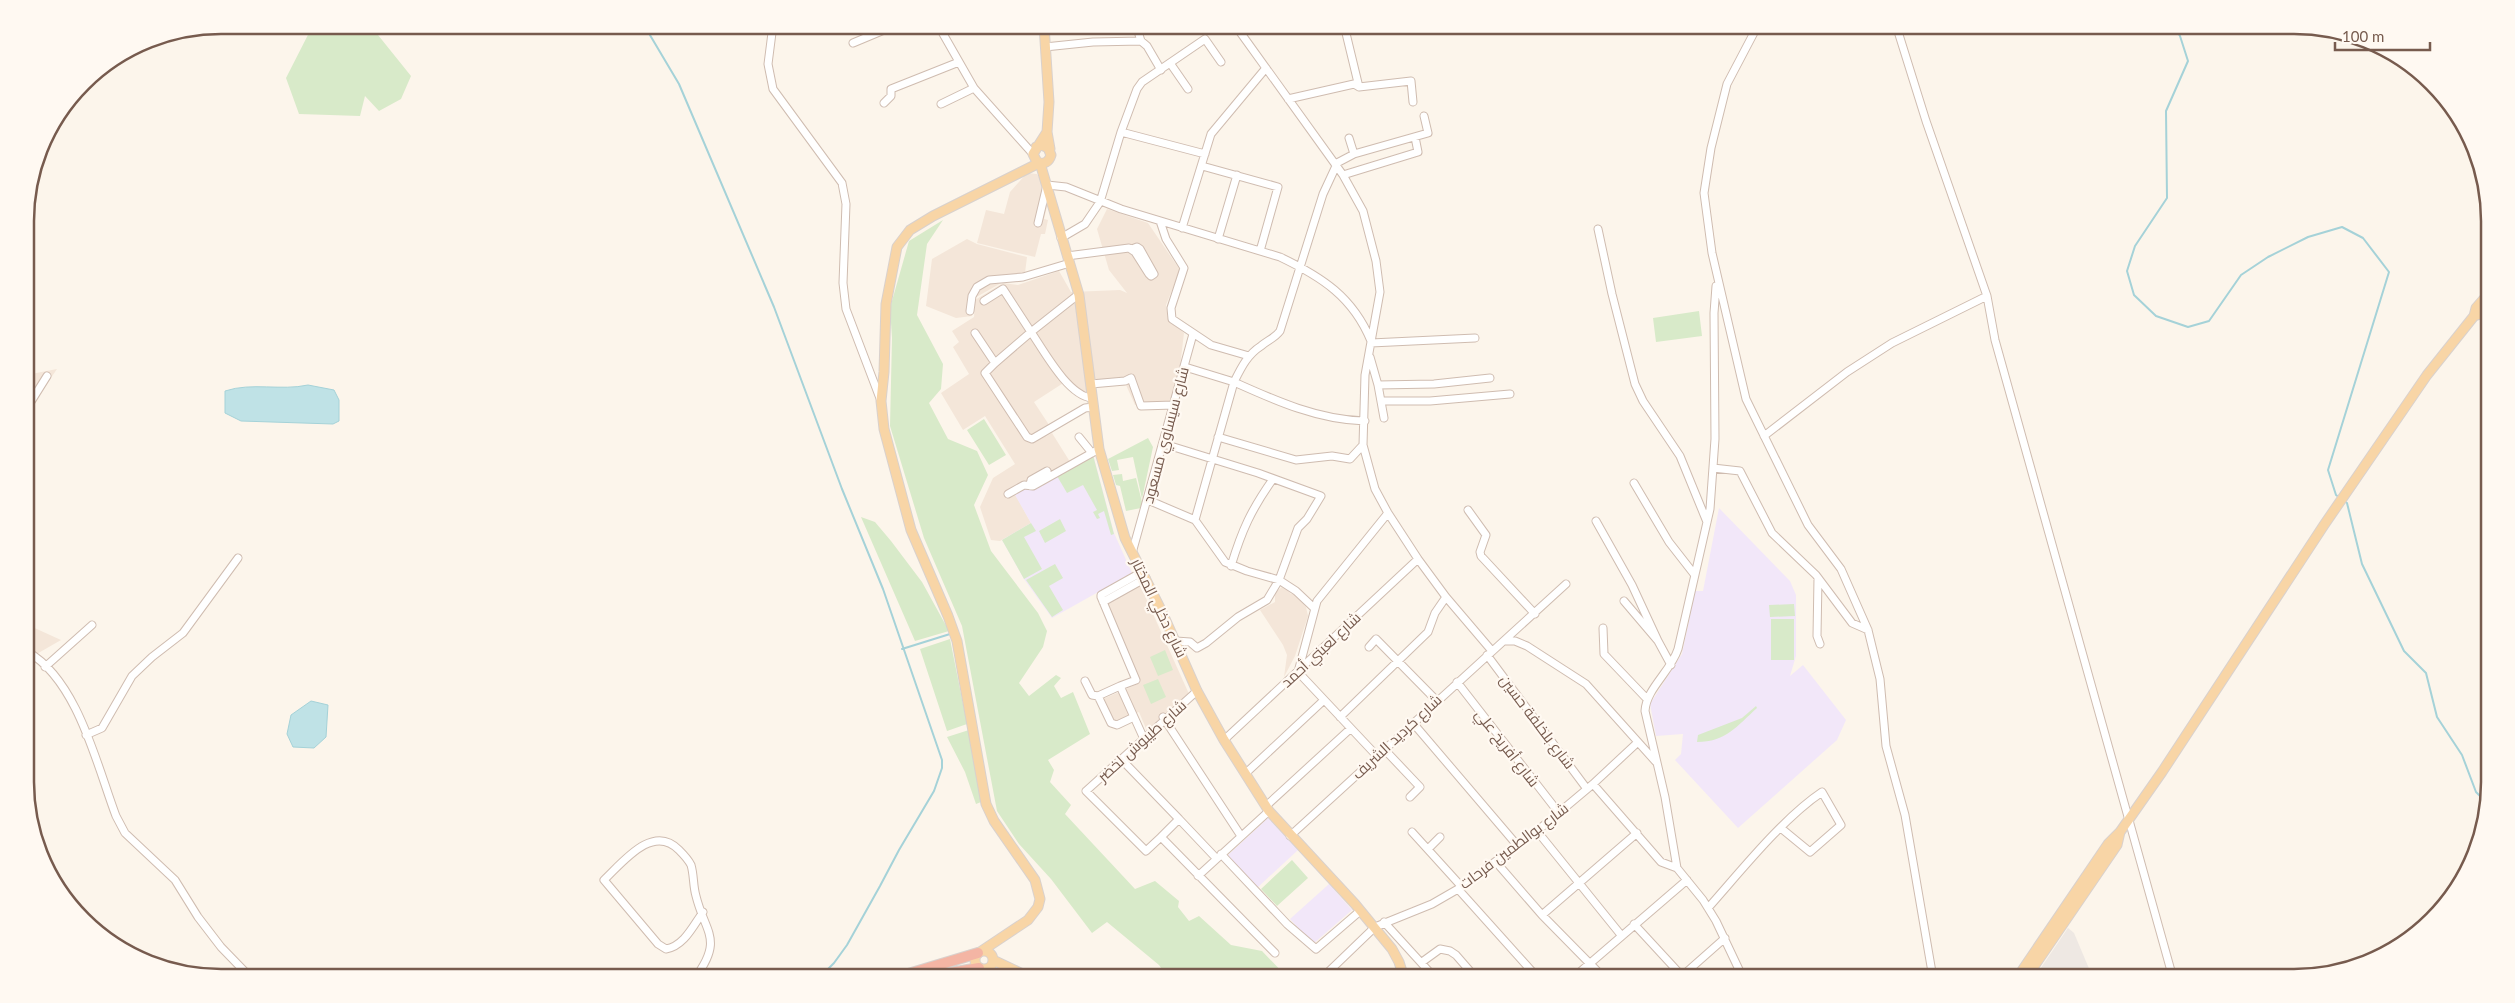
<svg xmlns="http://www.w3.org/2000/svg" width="2515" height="1003" viewBox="0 0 2515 1003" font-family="Lato,Cairo,sans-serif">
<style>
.residential{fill:#f4e6d9}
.industrial{fill:#eee8e3}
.education{fill:#f2e7f9}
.green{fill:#d8eac9}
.water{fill:#bfe2e6;stroke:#a5d2d8}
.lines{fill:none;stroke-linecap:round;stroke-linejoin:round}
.stream{stroke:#a5d2d8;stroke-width:2}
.minor-casing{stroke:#cfbcb0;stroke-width:9}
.major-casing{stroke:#d9d1cd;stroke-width:11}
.highway-casing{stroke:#d9d1cd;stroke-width:12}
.minor{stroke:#fff;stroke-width:7}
.major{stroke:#f8d5a6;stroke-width:9}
.highway{stroke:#f4b5a4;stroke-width:10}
.labels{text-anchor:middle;stroke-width:4.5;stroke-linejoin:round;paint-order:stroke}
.street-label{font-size:15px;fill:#775b4e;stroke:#fff9f2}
.rim{fill:none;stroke:#775b4e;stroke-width:2.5}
</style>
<rect width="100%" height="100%" fill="#fcf5eb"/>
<!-- residential -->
<path class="residential" d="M 1027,173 L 1037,174 L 1043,184 L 1048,202 L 1044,219 L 1048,220 L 1045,234 L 1041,234 L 1035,257 L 977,243 L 986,210 L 1004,214 L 1010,192 Z
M 1107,209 L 1148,223 L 1180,270 L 1166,305 L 1168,319 L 1184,333 L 1179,375 L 1171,403 L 1135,405 L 1126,385 L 1096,386 L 1083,392 L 1077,391 L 1068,380 L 1034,402 L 1053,431 L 1045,437 L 1052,433 L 1072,465 L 1015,494 L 1031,523 L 1000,541 L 991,540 L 980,507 L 993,478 L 1015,464 L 985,416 L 963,430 L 941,393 L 969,374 L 953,347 L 959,342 L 952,331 L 974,317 L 975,300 L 1003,283 L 1018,285 L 1059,271 L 1071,292 L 1120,290 L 1127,293 L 1109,270 L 1097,229 Z
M 967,239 L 977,244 L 1027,257 L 1025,273 L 1021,282 L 1003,282 L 973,299 L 972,316 L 956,318 L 926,306 L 932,259 Z
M 57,369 L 27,413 L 26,375 Z
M 1140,585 L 1189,694 L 1147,731 L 1139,712 L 1113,722 L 1103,699 L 1140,683 L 1107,603 Z
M 1283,586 L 1291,594 L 1296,594 L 1306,607 L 1308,616 L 1295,656 L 1284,677 L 1287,655 L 1283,645 L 1260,610 L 1275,602 L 1275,593 Z
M 28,625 L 61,640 L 28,659 Z"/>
<!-- industrial -->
<path class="industrial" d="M 2068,928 L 2074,933 L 2093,978 L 2034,978 Z"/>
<!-- education -->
<path class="education" d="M 1093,454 L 1114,533 L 1132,573 L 1052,618 L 1024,579 L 1002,540 L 1031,523 L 1015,495 L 1027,487 L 1030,490 Z
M 1719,508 L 1790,581 L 1796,595 L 1796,656 L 1790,676 L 1803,665 L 1846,720 L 1837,740 L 1738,828 L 1675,760 L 1681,754 L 1683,734 L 1656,736 L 1650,704 L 1682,654 L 1695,591 L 1703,591 Z
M 1268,818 L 1298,850 L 1257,888 L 1227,856 Z
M 1329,884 L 1352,910 L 1313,944 L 1290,919 Z"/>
<!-- green -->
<path class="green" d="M 313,25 L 385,25 L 378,35 L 411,76 L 401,99 L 379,111 L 365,96 L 360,116 L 299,114 L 286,78 Z
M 943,220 L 927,244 L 917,315 L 943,364 L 941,389 L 929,403 L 948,439 L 977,451 L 988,475 L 974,505 L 991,551 L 1038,613 L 1047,631 L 1043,647 L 1019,683 L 1029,696 L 1056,675 L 1061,678 L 1054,686 L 1061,698 L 1073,692 L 1090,734 L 1048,760 L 1054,770 L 1050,782 L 1071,805 L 1065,814 L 1135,889 L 1155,881 L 1179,901 L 1178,907 L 1189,921 L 1199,916 L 1231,945 L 1262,951 L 1288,978 L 1168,978 L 1159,965 L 1107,922 L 1092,933 L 1051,879 L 1019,844 L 997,811 L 962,626 L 924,538 L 890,426 L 892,338 L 890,308 L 909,241 Z
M 1699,311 L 1702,336 L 1656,342 L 1653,318 Z
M 984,419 L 1006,455 L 989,465 L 967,430 Z
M 1148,438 L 1153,447 L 1142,499 L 1133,457 L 1117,460 L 1119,470 L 1112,471 L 1108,459 Z
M 1093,455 L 1114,534 L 1111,535 L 1104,511 L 1098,514 L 1100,518 L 1097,519 L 1093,512 L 1097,510 L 1083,485 L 1067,493 L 1057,476 Z
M 1122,474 L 1123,481 L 1136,478 L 1142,502 L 1141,508 L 1126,511 L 1120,486 L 1116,485 L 1113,475 Z
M 861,517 L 875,522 L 891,541 L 922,582 L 949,631 L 915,641 Z
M 1060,519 L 1066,531 L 1045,543 L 1039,531 Z
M 1031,523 L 1036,531 L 1024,537 L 1042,569 L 1024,579 L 1002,540 Z
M 1055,564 L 1063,578 L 1049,586 L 1063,610 L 1052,617 L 1026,580 Z
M 1794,604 L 1795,616 L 1770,617 L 1769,605 Z
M 1771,619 L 1794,619 L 1794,660 L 1771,660 Z
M 950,639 L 967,724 L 947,731 L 920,649 Z
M 1165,650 L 1173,670 L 1158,676 L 1150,657 Z
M 1158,679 L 1166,697 L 1151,704 L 1143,685 Z
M 1756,706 L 1757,708 C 1737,726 1726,742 1697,742 L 1698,735 L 1742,718 Z
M 969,730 L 981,802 L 976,804 L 965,772 L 947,737 Z
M 1292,860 L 1308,878 L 1277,906 L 1261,889 Z"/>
<!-- water -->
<path class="water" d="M 308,385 L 334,390 L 339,400 L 339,421 L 333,424 L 241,421 L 225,413 L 225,391 C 252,382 281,391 308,385 Z
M 311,701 L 328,705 L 326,737 L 314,748 L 293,747 L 287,734 L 291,715 Z"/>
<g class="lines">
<!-- stream -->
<path class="stream" d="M 644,25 L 679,84 L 774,307 L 842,489 L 883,589 L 942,760 L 942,768 L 934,791 L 899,850 L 880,886 L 847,945 L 834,963 L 819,978
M 2173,25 L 2180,36 L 2188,61 L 2166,111 L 2167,198 L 2135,246 L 2127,271 L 2134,295 L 2156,316 L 2188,327 L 2209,321 L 2241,275 L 2268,257 L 2308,237 L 2342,227 L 2363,238 L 2389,272 L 2328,470 L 2336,495 L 2340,498
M 2344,501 L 2347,503 L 2362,564 L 2404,651 L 2426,673 L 2437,717 L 2462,755 L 2476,792 L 2487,803
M 902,649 L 950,634"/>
<defs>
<path id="minor" d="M 773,25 L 768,64 L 773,89 L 842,183 L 846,204 L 843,283 L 846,309 L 881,401
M 938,25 L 974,88 L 1033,154
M 1136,25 L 1141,41
M 1235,25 L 1343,175 L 1363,211 L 1376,261 L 1380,292 L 1365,375 L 1363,445 L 1375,489 L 1388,513 L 1418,559 L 1446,597 L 1492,651
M 1344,25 L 1359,87
M 1758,25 L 1727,84 L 1711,148 L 1704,193 L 1712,253 L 1746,399 L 1808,525 L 1841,569 L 1868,630 L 1880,679 L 1886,746 L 1905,815 L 1933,978
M 1896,25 L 1926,121 L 1987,296 L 1995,340 L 2173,978
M 853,43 L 896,25
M 1045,47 L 1093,42 L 1141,41 L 1147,46 L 1161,70
M 1170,63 L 1188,89
M 1288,99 L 1354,84 L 1359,87 L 1411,81 L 1413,102
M 2449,101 L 2462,124
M 884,103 L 891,96 L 891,89 L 959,62
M 941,104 L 974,88
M 1121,132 L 1205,154
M 1349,138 L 1354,154
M 1335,164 L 1354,154 L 1428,133 L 1424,116
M 1202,166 L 1278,187 L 1260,251
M 1336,166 L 1323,194 L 1280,331 C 1275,338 1268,340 1261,346 C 1247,355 1241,368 1234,382 C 1276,401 1319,420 1365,421
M 1343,175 L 1418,152 L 1415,137
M 1160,221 L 1166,239 L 1184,268 L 1171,308 L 1172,319 L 1211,345 L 1249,356
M 1038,223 L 1047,185 L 1066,187 L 1121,209 L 1280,257 C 1322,277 1353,297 1371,341
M 1182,228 L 1211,134 L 1266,68
M 1598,229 L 1612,294 L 1635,384 L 1643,401 L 1680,456 L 1707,522
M 1061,238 L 1085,224 L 1100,202 L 1121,132 L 1137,89 L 1142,82 L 1205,39 L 1221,62
M 1218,239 L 1237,175
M 1067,256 L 1129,248 L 1135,252 L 1149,274 L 1151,276 L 1154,274 L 1140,249 L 1137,247 L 1132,249
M 1716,286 L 1714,313 L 1715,439 L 1710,509 L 1678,649 C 1671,671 1646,689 1645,711 L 1665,797 L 1677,868 L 1703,900 L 1716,921 L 1743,978
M 984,301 L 1003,289 L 1031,332 L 1079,294
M 970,311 L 972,296 L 977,287 L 989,280 L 1023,277 L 1070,263
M 975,333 L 995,363 L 1031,332 C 1044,351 1068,396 1092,398
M 1371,343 L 1475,338
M 1370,357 L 1378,385 L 1384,418
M 995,363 L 985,373 L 1027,437 L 1032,439 L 1085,408 L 1093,407
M 1185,367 L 1234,382 L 1195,520
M 1091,384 L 1125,381 L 1131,378 L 1141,406 L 1174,405
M 1378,385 L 1434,384 L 1490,378
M 1381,401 L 1430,401 L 1510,394
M 27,408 L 47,376
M 1764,436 L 1847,372 L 1892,343 L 1987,296
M 1079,437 L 1092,453
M 1218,437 L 1296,460 L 1332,456 L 1350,459 L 1363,445
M 1164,444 L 1258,473 L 1321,496 L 1307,519 L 1298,528 L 1279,580 L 1267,600 L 1238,617 L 1206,643 L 1197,648 L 1190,642 L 1176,641
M 1713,468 L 1740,471 L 1772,533 L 1816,575 L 1852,623 L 1868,630
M 1634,483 L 1669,542 L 1694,574
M 1030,486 L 1031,480 L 1047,471
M 1008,494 L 1024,485 L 1033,486 L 1099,449
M 1148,500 L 1195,520 L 1225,562 L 1247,571 L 1279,580 L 1296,591 L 1314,608
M 1468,510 L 1486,535 L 1480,552 L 1481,556 L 1535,614
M 1596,521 L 1632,585 L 1658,641
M 1132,553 L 1193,334
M 1231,566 C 1242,530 1251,510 1273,479
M 1142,572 L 1101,595 L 1101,597 L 1136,680 L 1120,686 L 1144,739
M 1818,578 L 1817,636 L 1820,644
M 1624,601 L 1658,641 L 1671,665
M 1103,602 L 1146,578
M 1603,628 L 1604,654 L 1647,699
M 1506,641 L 1515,641 L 1527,646 L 1586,684 L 1656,762
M 1369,647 L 1376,639 L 1437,701
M 28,652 C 78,681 97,766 116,816 L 125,833 L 175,880 L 198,917 L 221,947 L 251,978
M 1487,655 L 1587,789
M 45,667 L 92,625
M 1085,681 L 1092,695 L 1098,696
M 1457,682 L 1559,813
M 1120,686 L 1098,696 L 1111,723 L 1117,725 L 1134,717
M 1163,717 L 1241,836
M 1340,717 L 1428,632 L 1435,613 L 1446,597
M 1413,723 L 1517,845
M 86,735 L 102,728 L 132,676 L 152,657 L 183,633 L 238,558
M 1224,740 L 1418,559
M 1384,749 L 1420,787 L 1410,797
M 1377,756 L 1298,672 L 1317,601 L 1388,513
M 1121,759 L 1179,819
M 1246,773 L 1324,700
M 1593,784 L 1661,862 L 1677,868
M 1266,806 L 1350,729
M 1537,831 L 1621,935
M 1412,832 L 1461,886
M 1290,836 L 1566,584
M 1161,837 L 1146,851 L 1086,791 L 1197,691
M 1428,849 L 1440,837
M 1221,854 L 1287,924 L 1316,949 L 1360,911
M 1216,858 L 1179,819 L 1161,837 L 1275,953
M 1496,862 L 1542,915 L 1604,978
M 1198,876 L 1269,811
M 1458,889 L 1538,978
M 1708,908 C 1741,871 1782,819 1822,792 L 1841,825 L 1810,852 L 1782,829
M 1542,915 L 1637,833
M 1384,922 L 1435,978
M 1634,924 L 1682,976 L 1725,938
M 1422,962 L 1440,949 L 1450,951 L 1456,955 L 1476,978
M 1331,970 L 1338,978
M 695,978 C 724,939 705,933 696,896 C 693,886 694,875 691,865 C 688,859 684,855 679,850 C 653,823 623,862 604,880 L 658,944 L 666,949 C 684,946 693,926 703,912
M 1322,978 L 1375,927 L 1432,904 L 1458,889 L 1537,831 L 1593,784 L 1638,742
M 1573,978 L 1687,880"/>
<path id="major" d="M 1044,25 L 1049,102 L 1047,132 L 1050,149
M 1036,147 L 1042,145 L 1048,148 L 1051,155 C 1049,162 1044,165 1037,162 L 1033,154 L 1047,132
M 1040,163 L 1079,295 L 1099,449 L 1125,538 L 1162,612 L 1197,691 L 1224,740 L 1269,811 L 1355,904 L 1392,949 L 1399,962 L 1404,978
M 2474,316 L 2480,314 L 2489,304
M975 960a9 9 0 1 1 18 0a9 9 0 1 1-18 0Z
M 980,952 L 1028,920 L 1038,907 L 1040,899 L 1035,880 L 994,821 L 986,804 L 957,641 L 948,616 L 911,530 L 884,429 L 881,401 L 884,372 L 886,304 L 897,247 L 910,230 L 933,216 L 1039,163
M 993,960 L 1031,978
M 984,969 L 1007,978
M 2017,978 L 2108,844 L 2120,832 L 2162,772 L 2324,525 L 2427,375 L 2474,316 L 2476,308 L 2489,293
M 2026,978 L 2117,845 L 2120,832"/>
<path id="highway" d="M 895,978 L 978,953
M 922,978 L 979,968"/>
</defs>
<!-- minor casing -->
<use href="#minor" class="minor-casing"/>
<!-- major casing -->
<use href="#major" class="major-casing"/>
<!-- highway casing -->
<use href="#highway" class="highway-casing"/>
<!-- minor -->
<use href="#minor" class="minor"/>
<!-- major -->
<use href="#major" class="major"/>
<!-- highway -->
<use href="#highway" class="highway"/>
</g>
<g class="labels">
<!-- street labels -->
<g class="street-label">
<text transform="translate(1166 435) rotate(-75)" y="5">شارع سيساوي مسعود</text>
<text transform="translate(1159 608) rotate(64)" y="5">شارع دخلي المختار</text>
<text transform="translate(1321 650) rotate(-43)" y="5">شارع لعبني أحمد</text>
<text transform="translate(1537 722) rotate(53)" y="5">شارع بلخلفة حسين</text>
<text transform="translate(1397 737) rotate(-43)" y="5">شارع كرديد الشريف</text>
<text transform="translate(1142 741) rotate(-42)" y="5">شارع طيبوش لخضر</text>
<text transform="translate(1507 748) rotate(52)" y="5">شارع أفريخ علي</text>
<text transform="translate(1514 846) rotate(-37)" y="5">شارع بوالطمين فرحات</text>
</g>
</g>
<!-- crop -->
<path d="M0 0H2515V1003H0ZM221 34H2294A187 187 0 0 1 2481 221V782A187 187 0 0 1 2294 969H221A187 187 0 0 1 34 782V221A187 187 0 0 1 221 34Z" fill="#fff9f2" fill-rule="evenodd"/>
<path class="rim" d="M221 34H2294A187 187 0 0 1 2481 221V782A187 187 0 0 1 2294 969H221A187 187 0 0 1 34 782V221A187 187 0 0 1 221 34Z"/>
<!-- scale -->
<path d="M2335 42v8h95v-8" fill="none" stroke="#775b4e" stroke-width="2.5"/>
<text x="2342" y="42" font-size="15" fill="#775b4e" stroke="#fff9f2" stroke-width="4" paint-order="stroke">100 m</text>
</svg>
